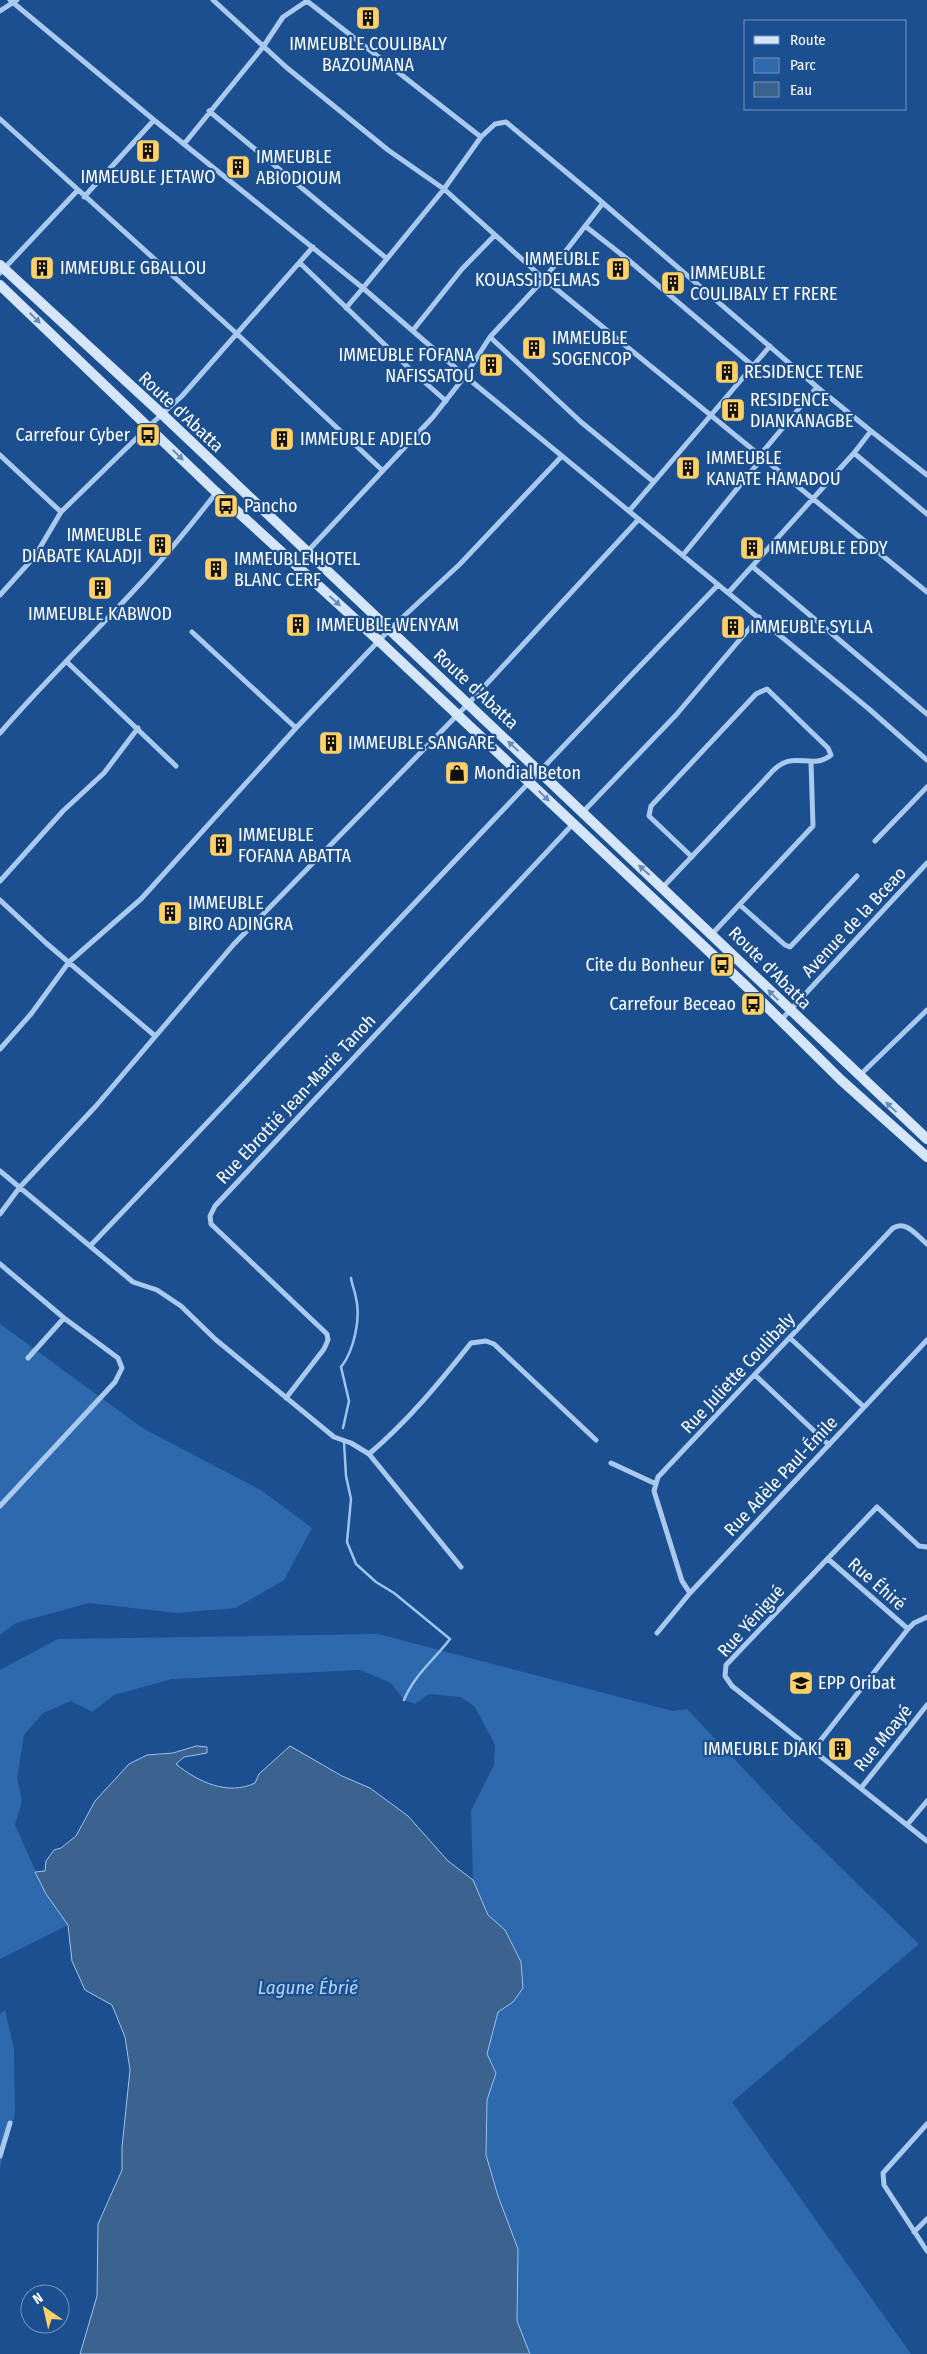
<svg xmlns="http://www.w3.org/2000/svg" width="927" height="2354" viewBox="0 0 927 2354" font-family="'Fira Sans Condensed',sans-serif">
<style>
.green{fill:#2e69ad}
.water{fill:#3c6290;stroke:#9cc4f0}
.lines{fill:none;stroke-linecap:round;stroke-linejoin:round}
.stream{stroke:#9cc4f0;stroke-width:2.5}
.street{stroke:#a9c9ee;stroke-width:5}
.secondary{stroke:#d6e6fa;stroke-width:10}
.oneway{fill:#668bba}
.labels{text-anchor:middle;stroke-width:4.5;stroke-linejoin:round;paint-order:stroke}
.poi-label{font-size:18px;fill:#fff;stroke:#1b4f8f;text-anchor:start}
.street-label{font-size:18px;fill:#fff;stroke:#1b4f8f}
.water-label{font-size:19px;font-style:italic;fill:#b5d3f5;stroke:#1b4f8f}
</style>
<rect width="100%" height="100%" fill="#1b4f8f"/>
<!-- green -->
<path class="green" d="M 0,1324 L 144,1429 L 261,1490 L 312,1528 L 284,1580 L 236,1608 L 176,1613 L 89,1603 L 16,1623 L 0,1635 Z
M 378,1634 L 673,1711 L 687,1709 L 788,1816 L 919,1944 L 732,2102 L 911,2354 L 530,2354 L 517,2321 L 518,2249 L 498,2196 L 486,2155 L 487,2100 L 496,2073 L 487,2054 L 498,2011 L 513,2002 L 523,1988 L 521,1962 L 505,1930 L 488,1915 L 473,1880 L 471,1811 L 494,1765 L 495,1745 L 475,1707 L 461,1697 L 429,1694 L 415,1704 L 404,1700 L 391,1683 L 360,1670 L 172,1679 L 114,1695 L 92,1712 L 71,1701 L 43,1713 L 24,1735 L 17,1778 L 22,1801 L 15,1825 L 46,1894 L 68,1925 L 0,1959 L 0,1670 L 58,1639 Z
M 5,2010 L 14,2049 L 15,2114 L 0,2167 L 0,2014 Z"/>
<!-- water -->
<path class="water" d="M 196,1746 L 207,1747 L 207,1753 L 184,1757 L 176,1764 C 198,1782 228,1796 255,1783 L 259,1774 L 290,1746 L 342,1776 L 370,1788 L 408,1816 L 448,1861 L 473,1880 L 488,1915 L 505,1930 L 521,1962 L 523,1988 L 513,2002 L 498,2012 L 487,2054 L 496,2073 L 487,2100 L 486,2155 L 498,2196 L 518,2249 L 517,2321 L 530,2354 L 80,2354 L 97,2296 L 98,2224 L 122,2170 L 122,2147 L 130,2070 L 125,2037 L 112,2005 L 85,1990 L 72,1961 L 68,1925 L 46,1894 L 35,1872 L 45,1871 L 46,1861 L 54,1850 L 61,1848 L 76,1836 L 95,1801 L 129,1764 L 147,1755 L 173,1753 Z"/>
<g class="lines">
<!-- stream -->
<path class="stream" d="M 343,1428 L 349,1401 L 341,1367 C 354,1351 361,1318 356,1298 C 355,1291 352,1285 351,1278
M 344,1442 L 346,1476 L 351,1499 L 347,1542 L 356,1564 L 376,1582 L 394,1593 L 450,1639 C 434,1660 414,1675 404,1700"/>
<!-- street -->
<path class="street" d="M 10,0 L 154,120 L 363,288 L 346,308
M 213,0 L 286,67 L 388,150 L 444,189 L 544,279 L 927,592
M 0,11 L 17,0
M 209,111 L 386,258
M 0,119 L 236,333 L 382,470
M 184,144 L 263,47 L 283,17 L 307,1 L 481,137
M 84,197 L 154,120
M 585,226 L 626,258 L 753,366
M 300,263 L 412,371 L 446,401
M 0,273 L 77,191
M 414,329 L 462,269 L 495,235
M 490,337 L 581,422 L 654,482
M 871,431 L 927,475
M 854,453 L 871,431 L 817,387 L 596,197 L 506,122 L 495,124 L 481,137 L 444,189 L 363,288 L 465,376 L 869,709 L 927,760
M 0,455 L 61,512
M 760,455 L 817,387
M 629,511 L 770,346
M 307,552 L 433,417 L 465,376 L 490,337 L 544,279 L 603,203
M 683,555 L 763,457
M 753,567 L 927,714
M 728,593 L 854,453 L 927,514
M 0,595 L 35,556 L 61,512 L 148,427 L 182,396 L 313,247
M 192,632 L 296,728
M 67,662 L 176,766
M 0,733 C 44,682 92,636 138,586 C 166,556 191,525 216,493
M 582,813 L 676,715 L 759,617
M 875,841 L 927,787
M 0,881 L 63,811 L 104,773 L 138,728
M 663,887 L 769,775 C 793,746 810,772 831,755 L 828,748 L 767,689 L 756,694 L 651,806 L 649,816 L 692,857
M 0,900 L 46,943 L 154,1035
M 740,905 L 785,945 L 790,947 L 857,876
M 712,934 L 813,826 L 811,762
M 781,1020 L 927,863
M 0,1049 L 31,1014 L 69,962 L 141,899 L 296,728 L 389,630 L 460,564 L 562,456
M 859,1076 L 927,1010
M 0,1171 L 133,1282 L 157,1290 L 181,1306 L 215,1339 L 334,1437 L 351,1443 L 369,1454 C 408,1421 439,1383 471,1343 L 486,1341 L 494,1344 L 596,1440
M 0,1214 L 20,1187 L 96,1106 L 234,944 L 468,704 L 639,519
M 90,1246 C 300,1026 507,803 718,585
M 0,1264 L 64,1318 L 118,1358 L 122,1368 L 115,1382 L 0,1506
M 790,1338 L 864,1407
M 28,1358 L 64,1318
M 755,1375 L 829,1445
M 286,1398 L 324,1349 L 328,1340 L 327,1334 L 211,1224 L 210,1216 L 215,1206 L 573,824
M 369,1454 L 461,1567
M 611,1463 L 656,1484
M 927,1547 L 919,1546 L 877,1507 L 726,1665 L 725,1676 L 732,1686 L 927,1841
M 828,1559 L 908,1629
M 690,1593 L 682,1581 L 654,1491 L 658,1477 L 893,1228 C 907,1220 917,1236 927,1244
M 657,1633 L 690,1593 L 927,1340
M 813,1750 L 908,1629 L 914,1623 L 927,1617
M 861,1788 L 927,1705
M 907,1825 L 927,1801
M 927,2124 L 883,2173 L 884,2185 L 927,2251
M 0,2156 L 10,2123
M 914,2232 L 927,2219"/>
<!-- secondary -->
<path class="secondary" d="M 0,265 L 163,415 L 927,1139
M 0,285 L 216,492 L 378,640 L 748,988 L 841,1080 L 927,1157"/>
</g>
<!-- one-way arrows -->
<defs><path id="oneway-solid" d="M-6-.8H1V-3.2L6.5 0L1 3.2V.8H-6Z" transform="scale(1.25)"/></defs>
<g class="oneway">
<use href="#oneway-solid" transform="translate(35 318) rotate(44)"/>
<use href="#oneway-solid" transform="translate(178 455) rotate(44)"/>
<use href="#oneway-solid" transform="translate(335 601) rotate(42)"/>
<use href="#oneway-solid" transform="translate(513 746) rotate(-137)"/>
<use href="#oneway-solid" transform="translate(544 796) rotate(44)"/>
<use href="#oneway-solid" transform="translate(644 870) rotate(-138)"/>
<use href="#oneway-solid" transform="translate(773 995) rotate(-135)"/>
<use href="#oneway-solid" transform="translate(891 1107) rotate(-137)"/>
</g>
<!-- icons -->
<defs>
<symbol id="building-square" viewBox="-11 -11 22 22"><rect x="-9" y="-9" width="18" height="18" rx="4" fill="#ffd166" stroke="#1b4f8f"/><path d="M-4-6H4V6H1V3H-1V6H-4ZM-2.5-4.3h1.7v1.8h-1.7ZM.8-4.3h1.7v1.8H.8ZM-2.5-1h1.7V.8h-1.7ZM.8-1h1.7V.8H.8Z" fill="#111"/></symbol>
<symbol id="bus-square" viewBox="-11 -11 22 22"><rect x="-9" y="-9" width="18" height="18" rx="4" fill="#ffd166" stroke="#1b4f8f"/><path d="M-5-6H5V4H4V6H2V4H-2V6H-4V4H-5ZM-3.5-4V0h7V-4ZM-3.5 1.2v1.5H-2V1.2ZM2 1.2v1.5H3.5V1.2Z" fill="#111"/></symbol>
<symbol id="shop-square" viewBox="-11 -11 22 22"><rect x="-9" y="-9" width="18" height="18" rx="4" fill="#ffd166" stroke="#1b4f8f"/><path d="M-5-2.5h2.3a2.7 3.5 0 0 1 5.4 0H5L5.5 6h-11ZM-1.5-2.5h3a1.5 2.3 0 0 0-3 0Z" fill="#111"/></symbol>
<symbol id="school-square" viewBox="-11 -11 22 22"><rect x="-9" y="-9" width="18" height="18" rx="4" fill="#ffd166" stroke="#1b4f8f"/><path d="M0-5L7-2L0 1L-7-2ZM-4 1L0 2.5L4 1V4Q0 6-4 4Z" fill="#111"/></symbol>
</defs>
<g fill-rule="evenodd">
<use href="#building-square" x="354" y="4" width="28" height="28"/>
<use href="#building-square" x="134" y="137" width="28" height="28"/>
<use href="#building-square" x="224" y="153" width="28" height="28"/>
<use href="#building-square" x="28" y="254" width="28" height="28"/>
<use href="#building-square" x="604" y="255" width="28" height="28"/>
<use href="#building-square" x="659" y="269" width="28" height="28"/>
<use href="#building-square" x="520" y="334" width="28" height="28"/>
<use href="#building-square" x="477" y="351" width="28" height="28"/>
<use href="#building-square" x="713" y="358" width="28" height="28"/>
<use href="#building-square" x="719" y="396" width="28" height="28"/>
<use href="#bus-square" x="134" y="421" width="28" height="28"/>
<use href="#building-square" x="268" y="425" width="28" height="28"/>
<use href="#building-square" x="674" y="454" width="28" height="28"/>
<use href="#bus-square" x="212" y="492" width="28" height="28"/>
<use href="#building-square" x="146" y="531" width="28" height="28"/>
<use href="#building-square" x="738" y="534" width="28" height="28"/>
<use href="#building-square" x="202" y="555" width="28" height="28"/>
<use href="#building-square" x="86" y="574" width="28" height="28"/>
<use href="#building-square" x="284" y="611" width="28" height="28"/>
<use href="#building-square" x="719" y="613" width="28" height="28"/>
<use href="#building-square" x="317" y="729" width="28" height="28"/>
<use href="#shop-square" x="443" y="759" width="28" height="28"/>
<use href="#building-square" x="207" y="831" width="28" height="28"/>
<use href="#building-square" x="156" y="899" width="28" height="28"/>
<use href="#bus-square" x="708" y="951" width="28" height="28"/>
<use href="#bus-square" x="739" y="990" width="28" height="28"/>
<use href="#school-square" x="787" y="1669" width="28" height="28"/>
<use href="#building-square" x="826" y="1735" width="28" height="28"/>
</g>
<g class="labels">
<!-- poi labels -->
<g class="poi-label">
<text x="368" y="50" text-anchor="middle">IMMEUBLE COULIBALY<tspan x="368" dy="21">BAZOUMANA</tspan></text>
<text x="256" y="163">IMMEUBLE<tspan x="256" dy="21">ABIODIOUM</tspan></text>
<text x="148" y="183" text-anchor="middle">IMMEUBLE JETAWO</text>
<text x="600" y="265" text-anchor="end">IMMEUBLE<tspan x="600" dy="21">KOUASSI DELMAS</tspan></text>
<text x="60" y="274">IMMEUBLE GBALLOU</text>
<text x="690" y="279">IMMEUBLE<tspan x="690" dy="21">COULIBALY ET FRERE</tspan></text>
<text x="552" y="344">IMMEUBLE<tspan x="552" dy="21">SOGENCOP</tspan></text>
<text x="474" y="361" text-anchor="end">IMMEUBLE FOFANA<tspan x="474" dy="21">NAFISSATOU</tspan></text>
<text x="744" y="378">RESIDENCE TENE</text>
<text x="750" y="406">RESIDENCE<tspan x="750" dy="21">DIANKANAGBE</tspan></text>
<text x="130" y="441" text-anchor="end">Carrefour Cyber</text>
<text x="300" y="445">IMMEUBLE ADJELO</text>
<text x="706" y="464">IMMEUBLE<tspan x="706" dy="21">KANATE HAMADOU</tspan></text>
<text x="244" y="512">Pancho</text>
<text x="142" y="541" text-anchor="end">IMMEUBLE<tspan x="142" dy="21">DIABATE KALADJI</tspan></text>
<text x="770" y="554">IMMEUBLE EDDY</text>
<text x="234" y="565">IMMEUBLE HOTEL<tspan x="234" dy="21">BLANC CERF</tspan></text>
<text x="100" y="620" text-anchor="middle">IMMEUBLE KABWOD</text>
<text x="316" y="631">IMMEUBLE WENYAM</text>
<text x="750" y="633">IMMEUBLE SYLLA</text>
<text x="348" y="749">IMMEUBLE SANGARE</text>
<text x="474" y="779">Mondial Beton</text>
<text x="238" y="841">IMMEUBLE<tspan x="238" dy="21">FOFANA ABATTA</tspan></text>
<text x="188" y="909">IMMEUBLE<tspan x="188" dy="21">BIRO ADINGRA</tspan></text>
<text x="704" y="971" text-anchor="end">Cite du Bonheur</text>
<text x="736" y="1010" text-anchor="end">Carrefour Beceao</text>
<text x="818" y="1689">EPP Oribat</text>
<text x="822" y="1755" text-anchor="end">IMMEUBLE DJAKI</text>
</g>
<!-- street labels -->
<g class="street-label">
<text transform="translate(181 412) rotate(43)" y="6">Route d'Abatta</text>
<text transform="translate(476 689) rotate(43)" y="6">Route d'Abatta</text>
<text transform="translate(854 922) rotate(-47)" y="6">Avenue de la Bceao</text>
<text transform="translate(770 968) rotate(45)" y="6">Route d'Abatta</text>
<text transform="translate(296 1099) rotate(-47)" y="6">Rue Ebrottié Jean-Marie Tanoh</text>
<text transform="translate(738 1373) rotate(-47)" y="6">Rue Juliette Coulibaly</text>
<text transform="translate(781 1476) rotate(-47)" y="6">Rue Adèle Paul-Émile</text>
<text transform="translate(877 1584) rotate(41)" y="6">Rue Éhiré</text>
<text transform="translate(751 1621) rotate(-48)" y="6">Rue Yénigué</text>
<text transform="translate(883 1738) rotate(-51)" y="6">Rue Moayé</text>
</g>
<!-- water labels -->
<g class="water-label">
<text x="308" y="1994">Lagune Ébrié</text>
</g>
</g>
<!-- legend -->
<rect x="744" y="20" width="162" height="90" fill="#1b4f8f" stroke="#7695bc"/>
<rect x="754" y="36" width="25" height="8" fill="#d6e6fa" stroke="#7695bc"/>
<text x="790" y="45" font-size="15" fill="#ffffff">Route</text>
<rect x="754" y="58" width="25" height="15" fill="#2e69ad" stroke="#7695bc"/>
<text x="790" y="70" font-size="15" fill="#ffffff">Parc</text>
<rect x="754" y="82" width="25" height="15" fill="#3c6290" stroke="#7695bc"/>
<text x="790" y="95" font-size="15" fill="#ffffff">Eau</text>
<!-- north arrow -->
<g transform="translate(45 2309) rotate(326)"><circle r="24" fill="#1b4f8f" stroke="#7695bc"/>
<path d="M0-4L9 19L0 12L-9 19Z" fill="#ffd166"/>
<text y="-8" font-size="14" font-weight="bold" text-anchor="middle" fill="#ffffff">N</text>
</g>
</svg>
